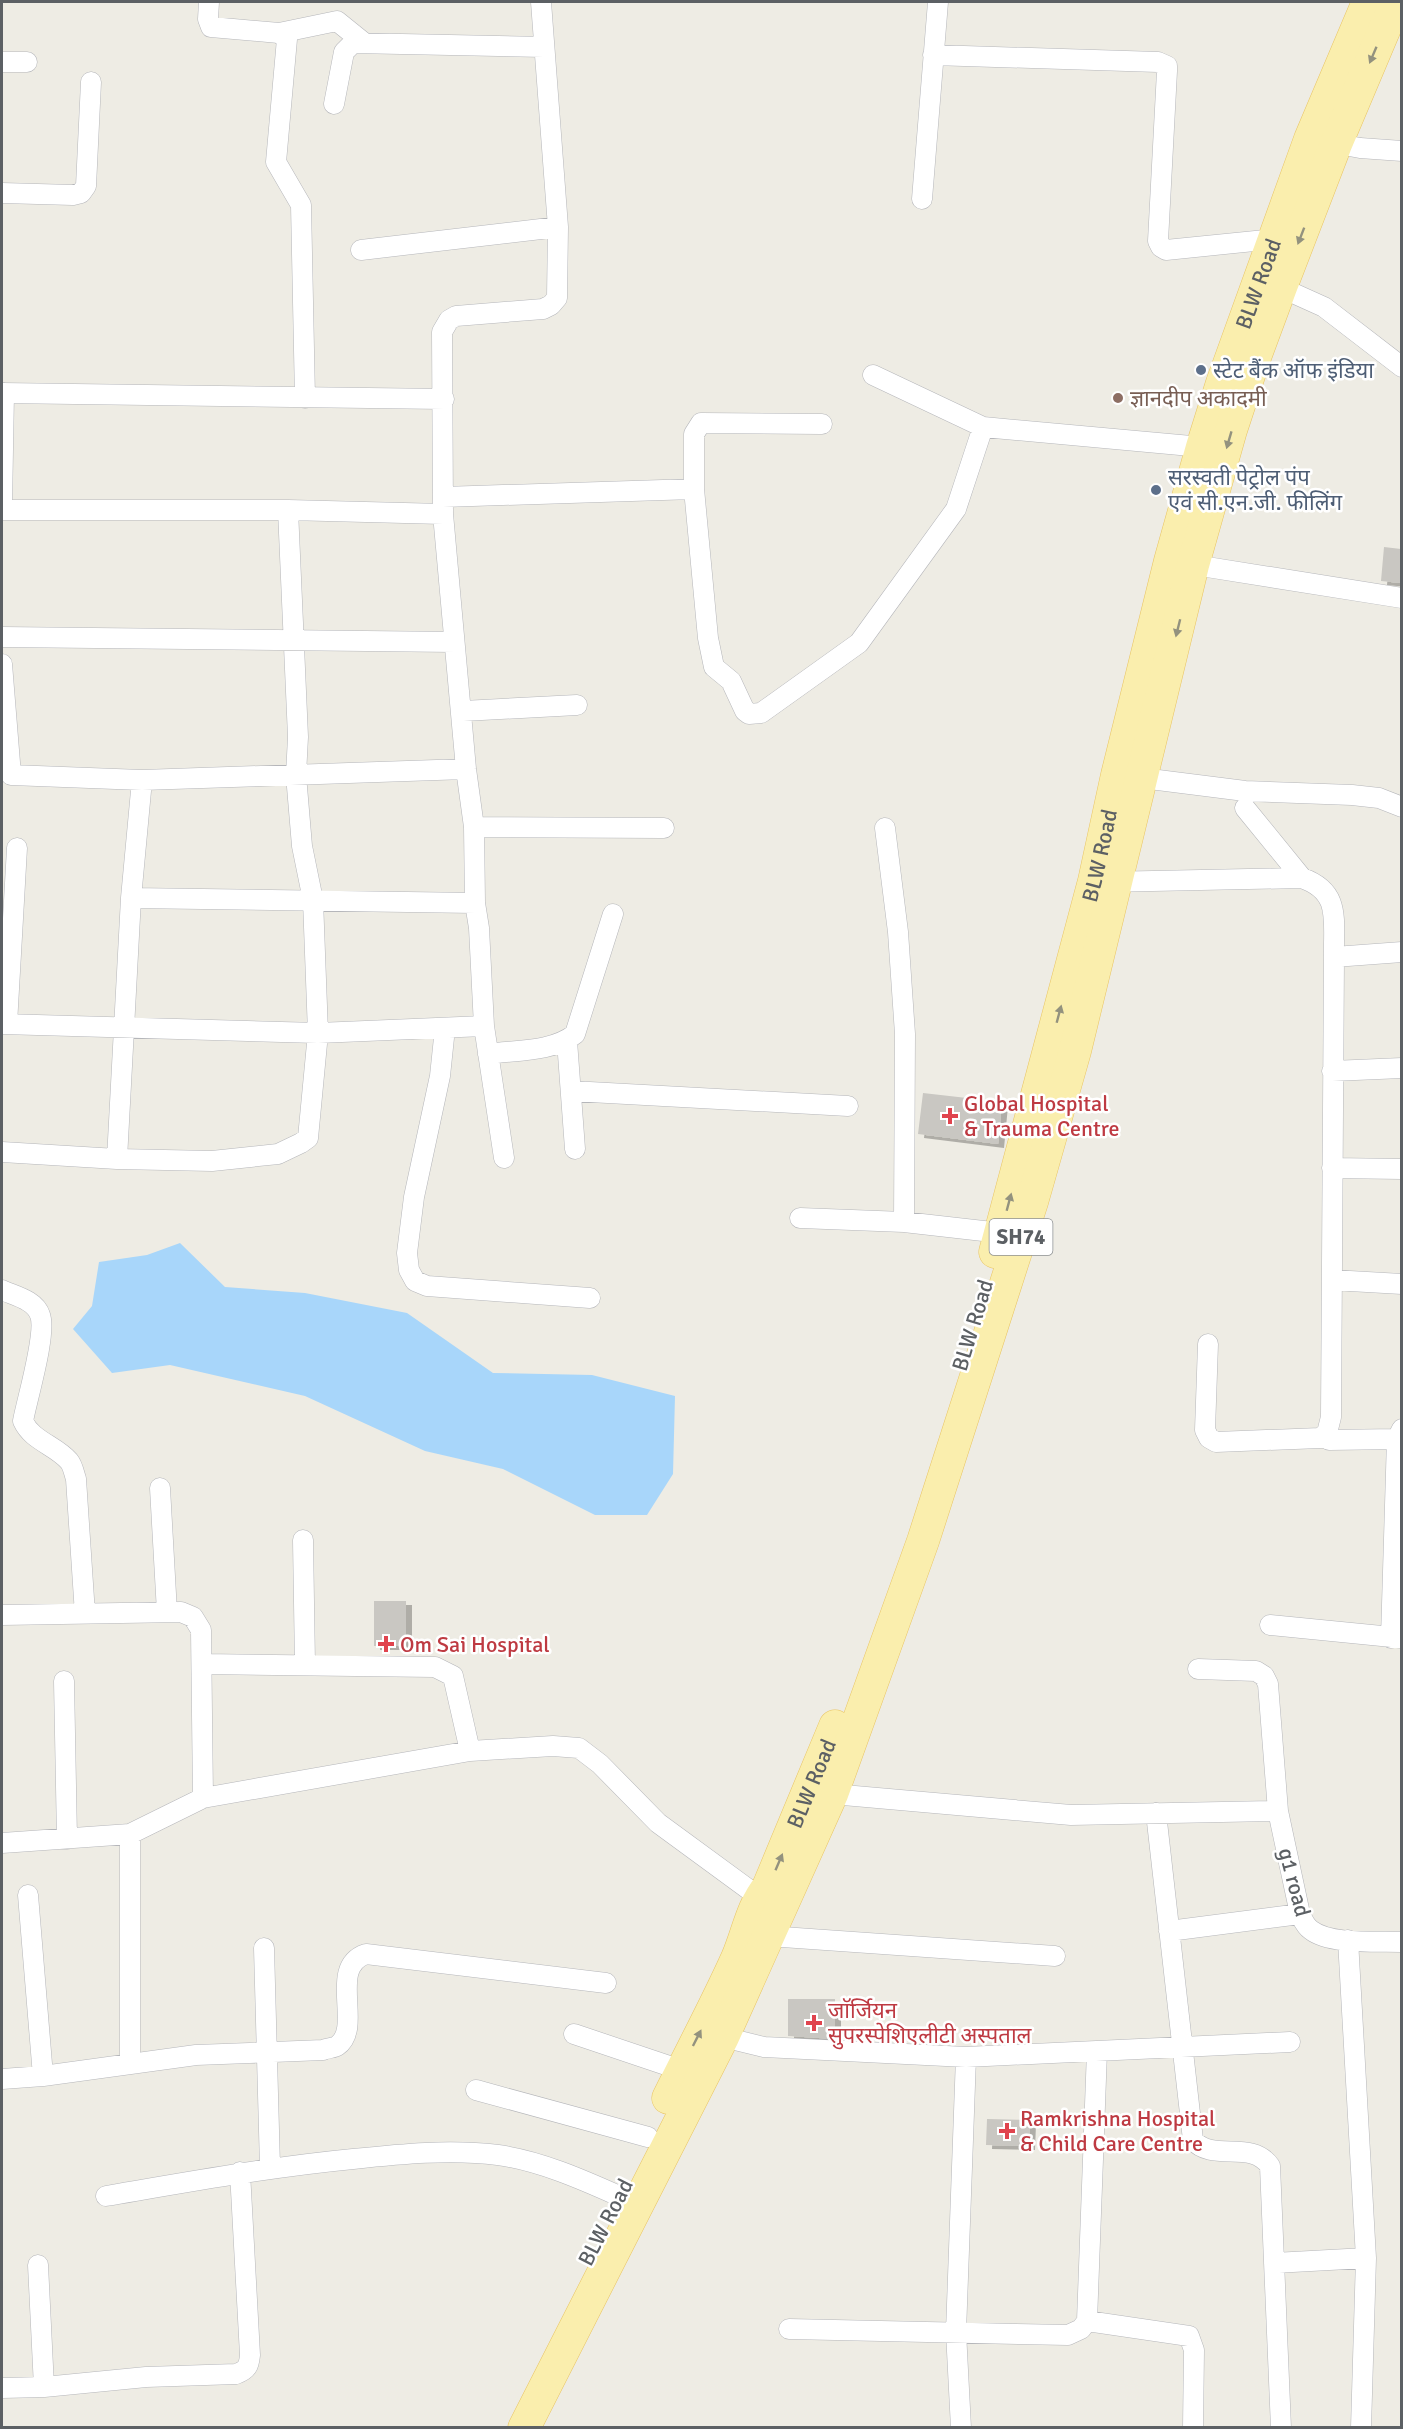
<svg xmlns="http://www.w3.org/2000/svg" width="1403" height="2429" viewBox="0 0 1403 2429" font-family="Signika,'Noto Sans Devanagari',sans-serif">
<style>
.water{fill:#a8d6fa}
.building{fill:#c9c7c2;filter:url(#shadow)}
.lines{fill:none;stroke-linecap:round;stroke-linejoin:round}
.minor-casing{stroke:#b5b6ba;stroke-width:21}
.primary-casing{stroke:#e9c462;stroke-width:33}
.minor{stroke:#fff;stroke-width:20}
.primary{stroke:#faeead;stroke-width:32}
.oneway{fill:#93927e}
.service-dot{fill:#5c6f8a;stroke:#fff;stroke-width:2}
.education-dot{fill:#8d6e63;stroke:#fff;stroke-width:2}
.health-dot{fill:#e0444e;stroke:#fff;stroke-width:2}
.labels{text-anchor:middle;stroke-width:5;stroke-linejoin:round;paint-order:stroke}
.shield{fill:#fff;stroke:#8d9092;stroke-width:1.5}
.shield-label{font-size:21px;font-weight:bold;fill:#5c6064}
.street-label{font-size:22px;fill:#5c6064;stroke:#fff}
.service-label{font-size:22px;fill:#4e5e75;stroke:#fff;text-anchor:start}
.education-label{font-size:22px;fill:#785e54;stroke:#fff;text-anchor:start}
.health-label{font-size:22px;fill:#be3a42;stroke:#fff;text-anchor:start}
</style>
<defs>
<filter id="shadow"><feDropShadow dx="6" dy="4" stdDeviation="0" flood-color="#0004"/></filter>
</defs>
<rect width="100%" height="100%" fill="#eeece4"/>
<!-- water -->
<path class="water" d="M 180,1243 L 225,1287 L 305,1293 L 407,1313 L 493,1373 L 592,1375 L 675,1396 L 673,1474 L 647,1515 L 595,1515 L 503,1469 L 425,1451 L 305,1396 L 170,1365 L 112,1373 L 73,1329 L 92,1306 L 99,1262 L 147,1255 Z"/>
<!-- building -->
<path class="building" d="M 1384,547 L 1401,549 L 1401,583 L 1381,581 Z
M 923,1093 L 1002,1102 L 998,1144 L 918,1134 Z
M 374,1601 L 406,1601 L 406,1646 L 374,1646 Z
M 788,1999 L 835,1999 L 835,2039 L 788,2036 Z
M 987,2119 L 1030,2120 L 1029,2146 L 986,2145 Z"/>
<g class="lines">
<defs>
<path id="minor" d="M 209,2 L 208,19 L 211,27 L 279,33 L 287,39 L 276,162 L 301,205 L 305,398
M 279,33 L 337,21 L 363,42
M 933,55 L 1158,62 L 1167,66 L 1167,71 L 1158,241 L 1161,247 L 1166,250 L 1274,239
M 2,62 L 27,62
M 334,104 L 344,52 L 353,43 L 544,47
M 1328,142 L 1360,148 L 1402,151
M 2,193 L 73,195 L 81,193 L 86,186 L 91,82
M 922,199 L 938,2
M 361,250 L 558,227
M 1273,284 L 1324,307 L 1402,367
M 873,375 L 983,427 L 1202,447
M 2,393 L 444,399
M 822,424 L 701,423 L 694,434 L 694,489 L 708,638 L 714,667 L 731,681 L 745,711 L 749,714 L 761,713 L 859,643 L 956,509 L 983,427
M 443,497 L 694,489
M 2,505 L 4,393
M 2,510 L 288,510 L 443,514
M 1182,563 L 1402,598
M 2,637 L 454,642
M 2,664 L 11,775 L 142,780 L 131,898 L 117,1159
M 463,711 L 577,705
M 1142,778 L 1245,791 L 1352,795 L 1379,798 L 1402,807
M 142,780 L 466,769
M 1245,808 L 1302,878
M 474,827 L 664,828
M 885,828 L 898,932 L 905,1034 L 904,1222
M 1105,882 L 1302,878 C 1342,892 1333,921 1334,957 L 1331,1417 L 1327,1433 L 1320,1438 L 1216,1442 L 1209,1438 L 1205,1430 L 1208,1344
M 131,898 L 475,903
M 1334,957 L 1402,952
M 2,1024 L 318,1033 L 484,1026
M 7,1024 L 17,848
M 445,1028 L 440,1076 L 414,1197 L 407,1253 L 409,1270 L 415,1281 L 427,1286 L 590,1298
M 567,1041 L 575,1149
M 488,1054 C 516,1050 553,1052 575,1034 L 613,914
M 1332,1071 L 1402,1068
M 571,1091 L 848,1106
M 2,1152 L 117,1159 L 212,1161 L 278,1154 L 301,1143 L 308,1138 L 318,1033 L 313,900 L 302,846 L 296,775 L 298,737 L 288,510
M 504,1158 L 484,1026 L 479,928 L 475,903 L 474,827 L 466,769 L 443,514 L 442,332 L 449,320 L 456,316 L 543,309 L 551,305 L 557,298 L 558,227 L 541,2
M 1332,1168 L 1402,1169
M 800,1218 L 904,1222 L 1001,1233
M 1332,1280 L 1402,1284
M 2,1290 C 15,1296 35,1300 40,1315 C 47,1333 27,1399 23,1421 C 32,1441 55,1445 69,1461 C 73,1466 74,1473 76,1479 L 85,1614
M 1329,1440 L 1397,1439
M 160,1488 L 167,1612
M 303,1540 L 305,1665
M 2,1615 L 181,1612 L 193,1617 L 201,1630 L 203,1798
M 1270,1625 L 1402,1638
M 1391,1638 L 1397,1439 L 1402,1429
M 203,1664 L 435,1667 L 453,1676 L 470,1751
M 1198,1669 L 1256,1671 L 1264,1676 L 1268,1684 L 1278,1811 L 1300,1914 C 1303,1920 1305,1926 1311,1930 C 1330,1945 1378,1941 1402,1942
M 64,1681 L 67,1839
M 832,1794 L 1071,1815 L 1278,1811
M 1156,1813 L 1193,2140 C 1213,2163 1251,2139 1270,2166 L 1281,2428
M 2,1843 L 130,1834 L 203,1798 L 470,1751 L 553,1746 L 579,1748 L 600,1764 L 658,1823 L 759,1897
M 28,1895 L 43,2076
M 1169,1931 L 1300,1914
M 768,1936 L 1055,1956
M 1348,1940 L 1366,2258 L 1361,2428
M 264,1948 L 270,2167
M 574,2034 L 681,2070
M 723,2037 L 764,2047 L 966,2057 L 1290,2042
M 130,2064 L 130,1834
M 2,2079 L 43,2076 L 196,2055 L 323,2050 C 327,2048 334,2048 337,2046 C 364,2028 327,1967 366,1954 L 606,1983
M 476,2090 L 648,2137
M 106,2196 C 188,2182 270,2167 353,2159 C 401,2154 450,2149 498,2155 C 540,2161 581,2179 619,2196
M 1274,2263 L 1366,2258
M 38,2265 L 44,2387
M 1087,2321 L 1189,2336 L 1194,2350 L 1193,2428
M 789,2329 L 1068,2335 L 1081,2329 L 1087,2321 L 1097,2051
M 2,2388 L 44,2387 L 146,2377 L 236,2374 C 247,2370 249,2366 250,2355 L 240,2172
M 961,2428 L 956,2332 L 966,2057"/>
<g id="primary">
<path id="s1" d="M 995,1252 L 1094,881 L 1117,775 L 1170,561 L 1202,447 L 1222,383 L 1310,139 L 1368,2"/>
<path id="s2" d="M 668,2098 C 691,2051 716,2005 737,1958 C 747,1935 752,1906 768,1887 L 835,1726"/>
<path d="M 524,2428 L 723,2037 L 832,1794 L 923,1541 L 1032,1202 L 1075,1051 L 1193,565 L 1231,430 L 1254,360 L 1281,287 L 1336,144 L 1396,2"/>
</g>
</defs>
<!-- minor casing -->
<use href="#minor" class="minor-casing"/>
<!-- primary casing -->
<use href="#primary" class="primary-casing"/>
<!-- minor -->
<use href="#minor" class="minor"/>
<!-- primary -->
<use href="#primary" class="primary"/>
</g>
<!-- one-way arrows -->
<defs><path id="oneway-solid" d="M-6-.8H1V-3.2L6.5 0L1 3.2V.8H-6Z" transform="scale(1.5)"/></defs>
<g class="oneway">
<use href="#oneway-solid" transform="translate(1373 55) rotate(113)"/>
<use href="#oneway-solid" transform="translate(1301 236) rotate(111)"/>
<use href="#oneway-solid" transform="translate(1229 440) rotate(106)"/>
<use href="#oneway-solid" transform="translate(1178 628) rotate(104)"/>
<use href="#oneway-solid" transform="translate(1059 1014) rotate(-75)"/>
<use href="#oneway-solid" transform="translate(1009 1202) rotate(-75)"/>
<use href="#oneway-solid" transform="translate(779 1862) rotate(-67)"/>
<use href="#oneway-solid" transform="translate(697 2038) rotate(-63)"/>
</g>
<!-- markers -->
<g class="service-dot">
<circle cx="1201" cy="370" r="6"/>
<circle cx="1156" cy="490" r="6"/>
</g>
<circle class="education-dot" cx="1118" cy="398" r="6"/>
<g class="health-dot">
<path d="M947 1107h6v6h6v6h-6v6h-6v-6h-6v-6h6z"/>
<path d="M383 1635h6v6h6v6h-6v6h-6v-6h-6v-6h6z"/>
<path d="M811 2014h6v6h6v6h-6v6h-6v-6h-6v-6h6z"/>
<path d="M1004 2122h6v6h6v6h-6v6h-6v-6h-6v-6h6z"/>
</g>
<g class="labels">
<!-- shield labels -->
<rect class="shield" x="989.5" y="1219" width="63" height="36" rx="4.5"/>
<g class="shield-label">
<text x="1021" y="1244">SH74</text>
</g>
<!-- street labels -->
<g class="street-label">
<text dy="8" stroke="none"><textPath href="#s1" startOffset="1004">BLW Road</textPath></text>
<text dy="8" stroke="none"><textPath href="#s1" startOffset="410">BLW Road</textPath></text>
<text transform="translate(972 1325) rotate(-73)" y="8">BLW Road</text>
<text dy="8" stroke="none"><textPath href="#s2" startOffset="346">BLW Road</textPath></text>
<text transform="translate(1295 1882) rotate(75)" y="8">g1 road</text>
<text transform="translate(605 2222) rotate(-63)" y="8">BLW Road</text>
</g>
<!-- service labels -->
<g class="service-label">
<text x="1213" y="378">स्टेट बैंक ऑफ इंडिया</text>
<text x="1168" y="485">सरस्वती पेट्रोल पंप<tspan x="1168" dy="25">एवं सी.एन.जी. फीलिंग</tspan></text>
</g>
<!-- education labels -->
<g class="education-label">
<text x="1130" y="406">ज्ञानदीप अकादमी</text>
</g>
<!-- health labels -->
<g class="health-label">
<text x="964" y="1111">Global Hospital<tspan x="964" dy="25">&amp; Trauma Centre</tspan></text>
<text x="400" y="1652">Om Sai Hospital</text>
<text x="828" y="2018">जाॅर्जियन<tspan x="828" dy="25">सुपरस्पेशिएलीटी अस्पताल</tspan></text>
<text x="1020" y="2126">Ramkrishna Hospital<tspan x="1020" dy="25">&amp; Child Care Centre</tspan></text>
</g>
</g>
<!-- border -->
<rect width="1403" height="2429" fill="none" stroke="#5c6064" stroke-width="6"/>
</svg>
